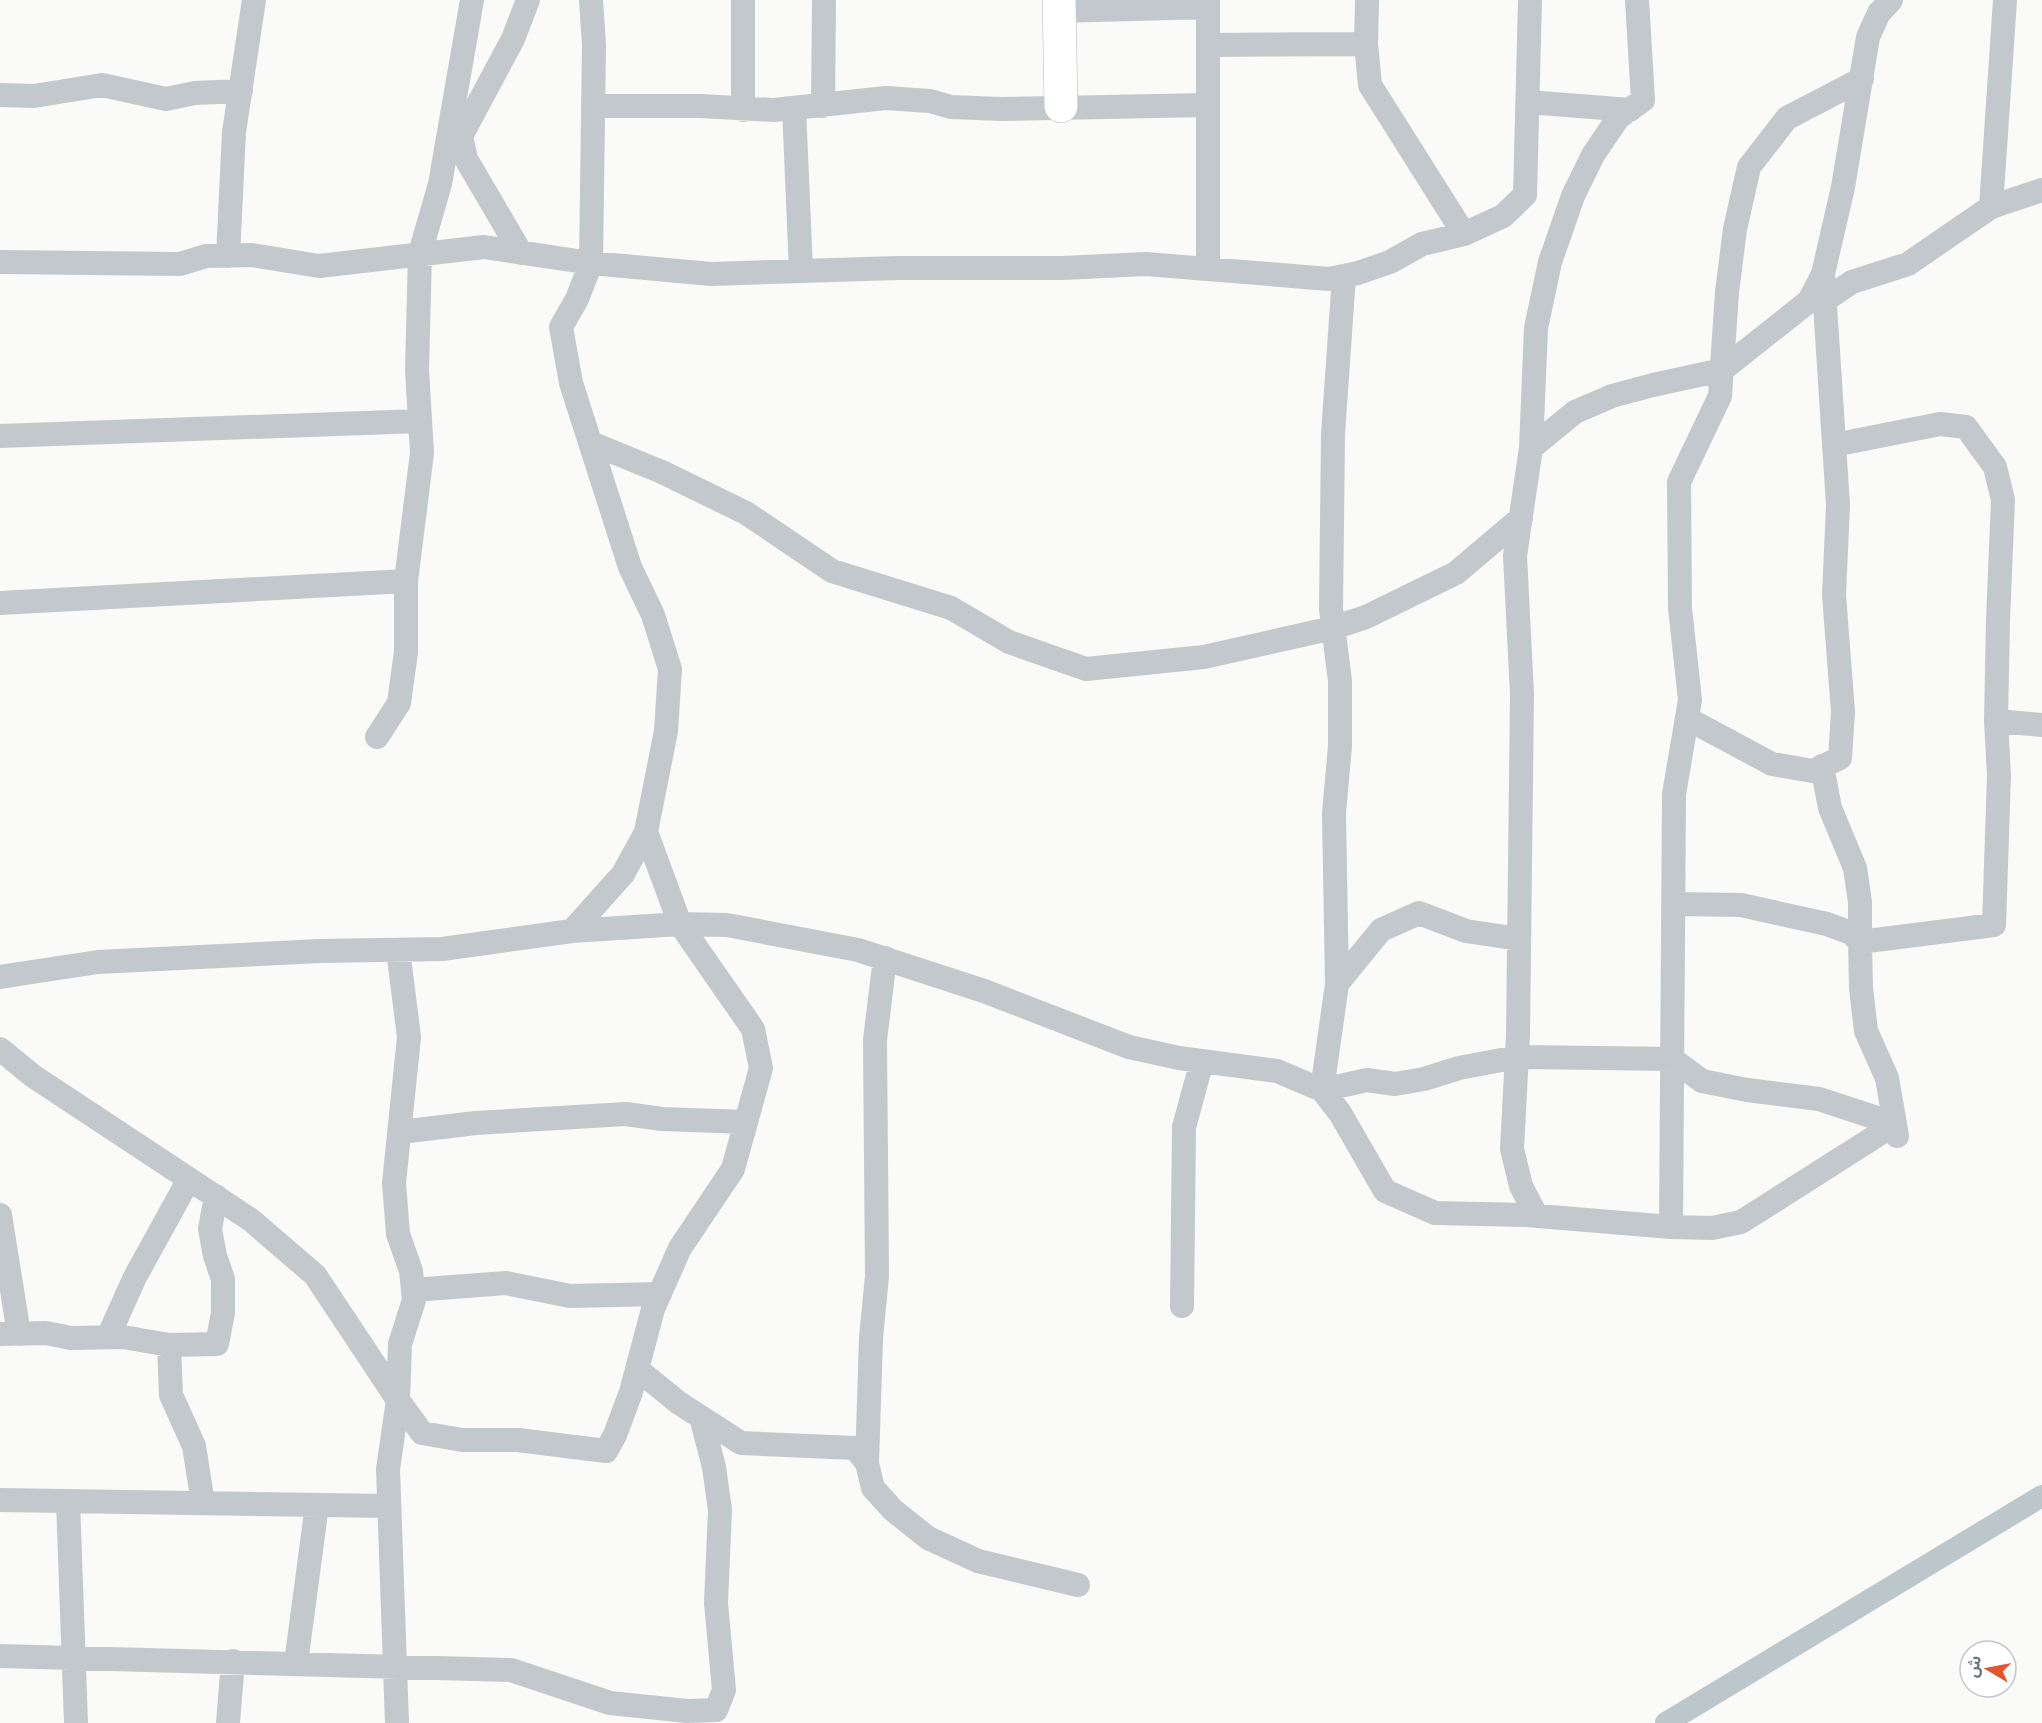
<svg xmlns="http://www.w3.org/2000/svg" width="2042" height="1723" viewBox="0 0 2042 1723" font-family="'IBM Plex Sans','Noto Sans Arabic',sans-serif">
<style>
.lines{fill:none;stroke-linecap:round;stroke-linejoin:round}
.canal{stroke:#bbc7cb;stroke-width:22}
.secondary-casing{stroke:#b3babf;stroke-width:34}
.street{stroke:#c3c8cc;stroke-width:24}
.secondary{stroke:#fff;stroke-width:33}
</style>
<rect width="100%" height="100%" fill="#fafaf8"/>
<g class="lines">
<!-- canal -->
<path class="canal" d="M 1666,1723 L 2042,1496"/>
<defs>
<path id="secondary" d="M 1059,0 L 1061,106"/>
</defs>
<!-- secondary casing -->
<use href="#secondary" class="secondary-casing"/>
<!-- street -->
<path class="street" d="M 743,0 L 743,110
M 1208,0 L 1208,267
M 1367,0 L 1366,44 L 1370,85 L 1464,234
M 1059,11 L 1208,7
M 1208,45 L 1366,44
M 0,95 L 34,96 L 102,85 L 166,99 L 195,93 L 241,91
M 1528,102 L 1630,110
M 593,106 L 700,106 L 774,110 L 886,98 L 930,101 L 951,107 L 1001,109 L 1208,105
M 823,106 L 824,0
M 794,108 L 801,271
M 459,127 L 466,159 L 521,253
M 453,151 L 513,39 L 528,0
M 1991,207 L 2005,0
M 228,256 L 234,132 L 254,0
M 0,262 L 180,264 L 206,256 L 252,255 L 319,266 L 484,247 L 591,263 L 711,274 L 897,268 L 1063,268 L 1146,264 L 1329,279 L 1358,273 L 1390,262 L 1422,244 L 1464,234 L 1503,216 L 1525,195 L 1530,0
M 1812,301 L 1825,300 L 1852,282 L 1908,264 L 1991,207 L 2042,190
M 0,436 L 420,421
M 591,443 L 662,472 L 746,513 L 832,571 L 951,608 L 1009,642 L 1086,669 L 1204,657 L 1333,628 L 1366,617 L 1456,573 L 1521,518
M 1531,448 L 1575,412 L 1612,396 L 1653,385 L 1722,370 L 1809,301 L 1823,274 L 1843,187 L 1868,37 L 1879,13 L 1891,0
M 0,603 L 406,581
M 1688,719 L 1772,764 L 1813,771 L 1840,758 L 1843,712 L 1834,595 L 1838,505 L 1823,274
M 1996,721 L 2042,725
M 377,737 L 399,703 L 406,652 L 406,581 L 422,453 L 417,370 L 420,253 L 440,184 L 472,0
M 1822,766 L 1830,808 L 1855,868 L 1860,902 L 1860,942 L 1994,925 L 1999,775 L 1996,721 L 1998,620 L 2003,500 L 1995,467 L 1966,427 L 1940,424 L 1834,445
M 1675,904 L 1741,905 L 1827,924 L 1851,933 L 1860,942 L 1861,988 L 1866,1031 L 1887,1078 L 1897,1136
M 572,931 L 623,874 L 646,832 L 666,731 L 670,669 L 653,615 L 630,567 L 571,383 L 561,327 L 577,299 L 591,263 L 594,45 L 591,0
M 398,950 L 409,1037 L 394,1183 L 398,1234 L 411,1271 L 414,1300 L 400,1344 L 398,1400 L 422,1433 L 462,1440 L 518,1440 L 606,1451 L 615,1435 L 631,1392 L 653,1309 L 680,1248 L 733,1169 L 761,1068 L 753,1029 L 680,924 L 646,832
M 0,977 L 98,962 L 320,951 L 442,949 L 572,931 L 680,924 L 727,925 L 858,950 L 984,991 L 1129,1047 L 1179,1058 L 1277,1071 L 1322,1090 L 1340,1113 L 1385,1191 L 1435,1213 L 1526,1215 L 1671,1227 L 1712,1228 L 1741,1222 L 1895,1124 L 1819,1099 L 1747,1090 L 1702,1081 L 1672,1059 L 1517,1057 L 1459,1068 L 1424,1079 L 1395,1084 L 1367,1080 L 1322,1090
M 1337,984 L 1381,930 L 1419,913 L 1466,931 L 1519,939
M 0,1049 L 33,1076 L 251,1220 L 315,1275 L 398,1400 L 388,1469 L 397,1723
M 1322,1090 L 1337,984 L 1334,813 L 1340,746 L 1340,681 L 1331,609 L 1333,434 L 1344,276
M 400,1132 L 476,1123 L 626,1114 L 662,1119 L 746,1122
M 0,1215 L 19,1334
M 1536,1215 L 1521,1186 L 1512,1149 L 1518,1035 L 1522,694 L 1515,556 L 1531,448 L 1536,328 L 1550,262 L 1573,196 L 1593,155 L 1618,118 L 1643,100 L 1637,0
M 1671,1227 L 1674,794 L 1690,700 L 1680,608 L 1679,482 L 1720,396 L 1727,292 L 1735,229 L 1749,167 L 1787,118 L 1862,79
M 413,1290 L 506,1283 L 570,1296 L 660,1294
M 1182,1306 L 1184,1127 L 1202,1061
M 0,1334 L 46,1333 L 71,1338 L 123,1337 L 169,1345 L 217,1344 L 223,1313 L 223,1279 L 215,1256 L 210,1229 L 216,1196
M 108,1337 L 135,1277 L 189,1179
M 169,1345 L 171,1395 L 194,1446 L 203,1503
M 637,1369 L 679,1403 L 741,1443 L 855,1448 L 867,1463 L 873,1488 L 893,1510 L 928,1538 L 978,1561 L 1078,1585
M 867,1463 L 871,1338 L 877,1276 L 875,1040 L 885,958
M 0,1500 L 389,1506
M 68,1501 L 76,1723
M 0,1656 L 511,1670 L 610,1703 L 687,1711 L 716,1710 L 724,1690 L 716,1603 L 720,1510 L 714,1467 L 701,1417
M 296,1663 L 317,1505
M 228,1723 L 233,1661"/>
<!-- secondary -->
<use href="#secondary" class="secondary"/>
</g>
<!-- north arrow -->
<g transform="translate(1988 1669) rotate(280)"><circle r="28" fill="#ffffff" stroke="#c1c8cd" stroke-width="1.5"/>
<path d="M0-4.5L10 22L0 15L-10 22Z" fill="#e4572e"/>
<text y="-9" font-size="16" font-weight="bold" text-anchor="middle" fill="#657683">ش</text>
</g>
</svg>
